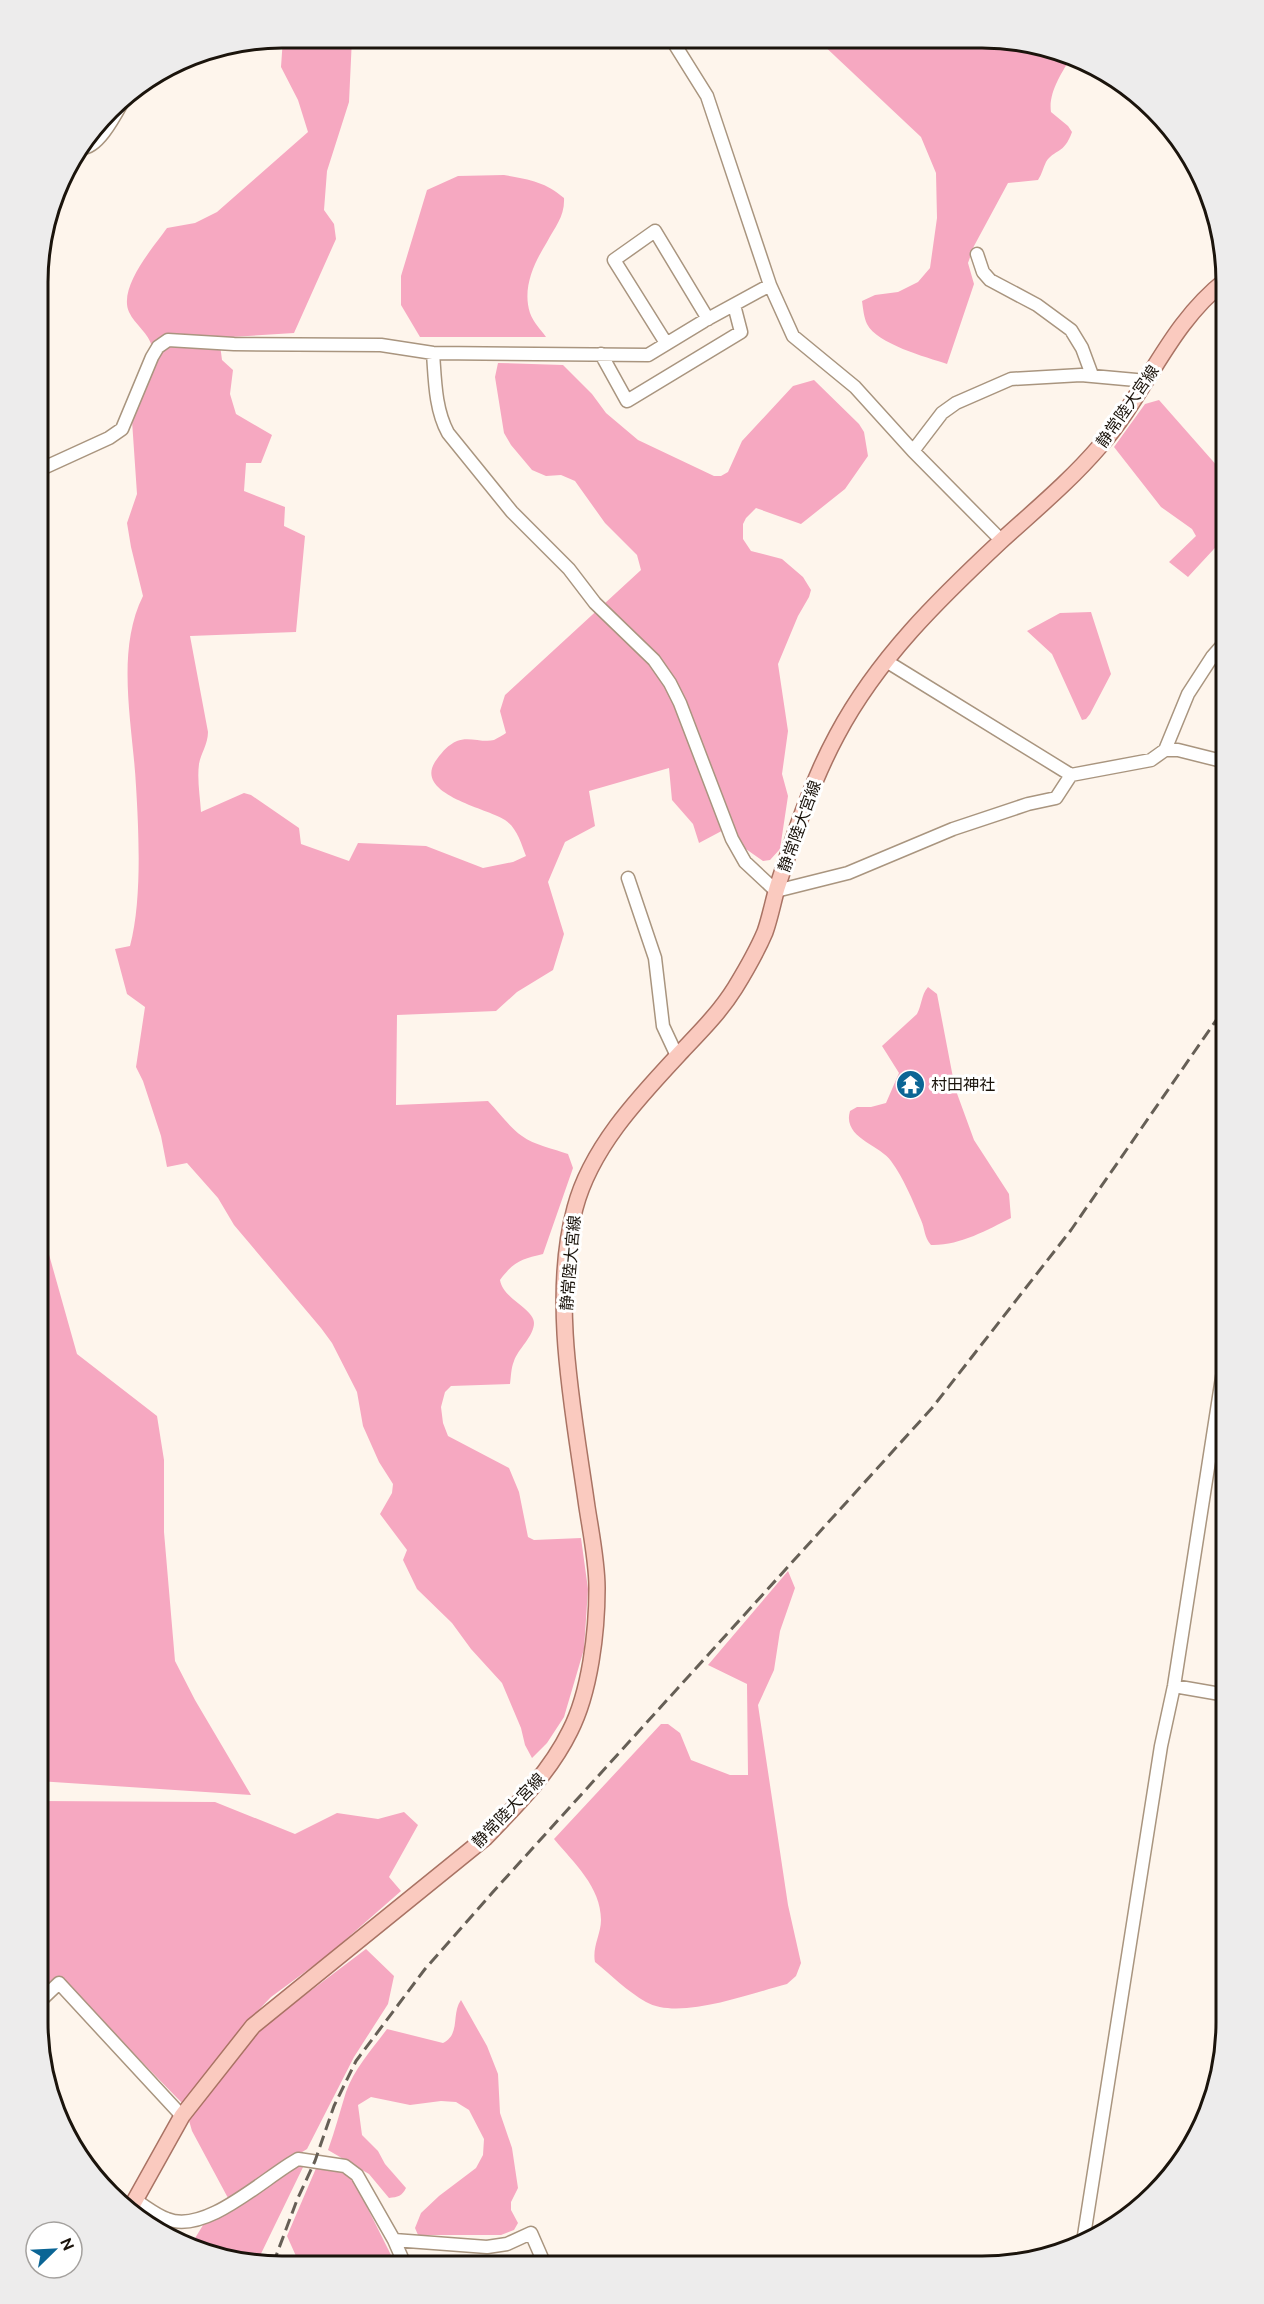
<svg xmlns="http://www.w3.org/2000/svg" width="1264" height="2304" viewBox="0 0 1264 2304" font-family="Ubuntu,'Noto Sans JP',sans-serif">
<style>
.green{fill:#f6a8c1}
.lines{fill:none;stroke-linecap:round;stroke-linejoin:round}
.minor-casing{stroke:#a9957f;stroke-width:15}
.major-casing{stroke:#a97364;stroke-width:18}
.minor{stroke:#fff;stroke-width:12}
.major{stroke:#facabf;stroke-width:15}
.rail{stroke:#665f56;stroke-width:3;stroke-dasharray:12 6;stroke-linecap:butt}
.labels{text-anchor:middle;stroke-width:6;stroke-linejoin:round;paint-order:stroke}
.street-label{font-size:16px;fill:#1b140c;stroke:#fff}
.poi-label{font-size:16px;fill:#1b140c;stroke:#fff;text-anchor:start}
.rim{fill:none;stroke:#1b140c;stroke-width:3}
</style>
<rect width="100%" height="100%" fill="#fef5ec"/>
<!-- green -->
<path class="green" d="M 283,38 L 352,38 L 349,102 L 327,171 L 324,210 L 334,224 L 336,239 L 294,333 L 231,337 L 224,339 L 220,345 L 222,360 L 233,370 L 230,394 L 236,414 L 272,435 L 261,463 L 246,463 L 244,491 L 285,507 L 284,526 L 305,536 L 296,632 L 190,636 L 208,732 C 208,744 201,753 199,764 C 197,780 200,796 201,812 L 244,793 L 251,795 L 299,828 L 301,844 L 349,861 L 358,843 L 426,846 L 483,868 L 513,862 L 526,856 C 521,843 517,828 505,820 C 487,808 410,794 437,759 C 443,751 448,745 457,741 C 468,736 483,743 494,740 C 498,738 503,735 506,733 L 500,711 L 505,695 L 641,570 L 637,555 L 605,523 L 575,481 L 561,475 L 546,476 L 532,470 L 511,445 L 504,433 L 495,377 L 498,363 L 563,365 L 592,394 L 606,413 L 638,440 L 714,476 L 721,476 L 728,472 L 742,441 L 793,386 L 814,380 L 859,424 L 864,432 L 868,456 L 845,489 L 801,524 L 756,508 L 746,518 L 743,524 L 743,539 L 751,551 L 782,559 L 803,577 L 811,590 L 809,597 L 798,616 L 778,664 L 788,731 L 782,774 L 788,796 L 780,849 L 770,860 L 763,861 L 743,847 L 731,826 L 699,843 L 693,824 L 672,800 L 669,768 L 589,791 L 595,826 L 565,842 L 548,882 L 564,934 L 553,970 L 517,992 L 496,1011 L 397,1015 L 396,1105 L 488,1101 C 500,1113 508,1126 522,1136 C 534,1145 554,1149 568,1154 L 573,1168 L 543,1254 C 522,1259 514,1261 500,1280 C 503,1299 534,1309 534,1323 C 534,1336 518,1349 514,1361 C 511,1368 511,1377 510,1384 L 451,1386 L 445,1392 L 441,1407 L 443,1423 L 448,1436 L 509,1468 L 519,1492 L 528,1537 L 534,1540 L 581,1538 L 588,1589 L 584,1649 L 564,1717 L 547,1743 L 532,1758 L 525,1745 L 521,1728 L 502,1683 L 471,1649 L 452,1623 L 417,1589 L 403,1560 L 407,1550 L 380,1514 L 392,1493 L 393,1484 L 379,1462 L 363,1426 L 357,1392 L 332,1343 L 321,1328 L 234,1225 L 218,1198 L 187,1163 L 167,1167 L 161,1136 L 143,1081 L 136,1067 L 145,1007 L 127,994 L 115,949 L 130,946 C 142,901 139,834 136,786 C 133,726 115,652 143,596 L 131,547 L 127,523 L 137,494 L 131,406 L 152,347 C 149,333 135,325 129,312 C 118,287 153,248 167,228 L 195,223 L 217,212 L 308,132 L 298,100 L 281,67 Z
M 819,41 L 1030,42 L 1072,56 C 1062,72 1048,93 1051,112 L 1068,126 L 1072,132 C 1064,155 1054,149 1046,162 C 1043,168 1042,174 1038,180 L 1008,183 L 974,246 L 968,263 L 974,284 L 947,364 C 926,357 877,344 867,324 C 864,318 863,308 862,301 L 875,295 L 898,292 L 918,282 L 930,268 L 937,218 L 936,173 L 921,137 Z
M 504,175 C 528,179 546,182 564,198 C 565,216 555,227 547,242 C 534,263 522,288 530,313 C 533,322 541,330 546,337 L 420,337 L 401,305 L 401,276 L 427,190 L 458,176 Z
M 1159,400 L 1226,476 L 1226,536 L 1188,577 L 1169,562 L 1196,536 L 1192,529 L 1161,507 L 1114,447 L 1145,404 Z
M 1091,612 L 1111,674 L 1090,714 L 1086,719 L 1082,720 L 1052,654 L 1027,631 L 1060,613 Z
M 928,987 L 937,994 L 955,1088 L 974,1140 L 1009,1194 L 1011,1218 C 987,1230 959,1246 931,1245 C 924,1237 925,1229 921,1220 C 912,1199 904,1179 891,1161 C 880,1145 842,1138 850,1111 L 857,1107 L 871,1107 L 886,1103 L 899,1073 L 882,1046 L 917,1014 C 922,1005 921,995 928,987 Z
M 38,1240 L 48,1251 L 77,1354 L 157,1416 L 164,1460 L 164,1532 L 175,1661 L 195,1700 L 251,1795 L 38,1781 Z
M 788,1571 L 795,1588 L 780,1631 L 774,1670 L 758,1705 L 788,1905 L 801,1963 L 796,1976 L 787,1984 C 752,1993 679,2021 646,2002 C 628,1992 611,1975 595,1962 C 592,1947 601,1934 601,1920 C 601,1887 574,1863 554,1839 L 661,1724 L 668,1724 L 680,1733 L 691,1760 L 730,1775 L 748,1775 L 747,1684 L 708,1665 Z
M 38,1801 L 215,1802 L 295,1834 L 337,1813 L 378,1819 L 404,1812 L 418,1825 L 389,1877 L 401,1891 L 328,1955 L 271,1997 L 245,2024 L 182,2103 L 60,1978 L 38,1998 Z
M 366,1949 L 394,1976 L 388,2004 L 354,2057 L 307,2149 L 228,2198 L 192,2131 L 188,2117 L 260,2029 Z
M 461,2000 L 487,2046 L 498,2074 L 500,2113 L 512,2148 L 518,2188 L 511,2202 L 511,2210 L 518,2223 L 514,2230 L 501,2235 L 418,2235 L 415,2228 L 421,2213 L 439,2196 L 476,2168 L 483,2155 L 484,2139 L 469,2110 L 456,2102 L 441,2101 L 410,2105 L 371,2097 L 358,2105 L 362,2135 L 378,2151 L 385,2164 L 406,2188 C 402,2196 398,2197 389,2198 L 369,2174 L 328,2150 C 335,2131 340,2111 346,2092 C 354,2069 373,2048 387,2029 L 443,2043 C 461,2034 451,2014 461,2000 Z
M 306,2161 L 256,2264 L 189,2248 L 208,2217 Z
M 317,2166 L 351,2175 L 396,2265 L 300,2265 L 287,2236 Z"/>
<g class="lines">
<defs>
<path id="minor" d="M 672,40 L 707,96 L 770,285 L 793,336 L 855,387 L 913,451 L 1002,541
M 82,148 C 100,148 118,109 127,94
M 977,254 L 983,272 L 990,280 L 1037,305 L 1071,330 L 1082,348 L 1092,375
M 666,343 L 614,260 L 655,231 L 708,319
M 433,353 C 435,380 435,409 448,433 L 512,512 L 569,569 L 595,603 L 654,660 L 670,683 L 680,703 L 732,839 L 745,862 L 776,891 L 848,873 L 953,829 L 1028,804 L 1056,798 L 1071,775
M 601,354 L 627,401 L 741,332 L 734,305
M 913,451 L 942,413 L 956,403 L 1011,379 L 1081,375 L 1147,381
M 39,470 L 109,438 L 122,429 L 152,357 L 158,347 L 168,340 L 234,344 L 381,345 L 433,353 L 648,355 L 704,321 L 770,285
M 886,661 L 1071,775 L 1151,760 L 1165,750 L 1188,694 L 1212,657 L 1226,641
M 1165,750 L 1178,750 L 1226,762
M 628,878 L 655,958 L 663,1026 L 677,1056
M 1174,1686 L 1226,1695
M 38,2003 L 59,1983 L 182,2116
M 135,2200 C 145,2206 156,2215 167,2219 C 206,2235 265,2177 298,2159 L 345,2166 L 357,2175 L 394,2240 L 487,2247 L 507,2244 L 531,2233 L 545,2265
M 394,2240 L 405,2265
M 1083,2242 L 1161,1746 L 1174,1686 L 1226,1352"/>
<path id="major" d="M 129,2211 L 182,2116 L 253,2026 L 485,1838 C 517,1805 550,1772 570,1731 C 590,1692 597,1632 597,1588 C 597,1562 591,1533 587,1507 C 574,1414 550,1300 575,1208 C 591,1147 640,1096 682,1051 C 701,1031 720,1012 735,988 C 746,970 757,951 765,932 C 770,918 773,902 777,888 C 794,836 811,783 837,735 C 878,658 939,599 1001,541 C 1035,510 1070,481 1100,446 C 1147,392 1168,325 1226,280"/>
</defs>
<!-- minor casing -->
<use href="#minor" class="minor-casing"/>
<!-- major casing -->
<use href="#major" class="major-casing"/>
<!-- minor -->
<use href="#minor" class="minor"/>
<!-- major -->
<use href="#major" class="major"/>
<!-- rail -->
<path class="rail" d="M 273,2264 L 297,2200 L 315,2161 L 334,2106 L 356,2061 L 425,1969 L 492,1893 L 932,1408 L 1071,1230 L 1226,1006"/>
</g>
<!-- icons -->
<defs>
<symbol id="temple-disc" viewBox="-11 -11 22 22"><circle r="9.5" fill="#0b6595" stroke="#fff"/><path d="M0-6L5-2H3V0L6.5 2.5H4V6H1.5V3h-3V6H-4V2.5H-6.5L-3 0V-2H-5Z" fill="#fff"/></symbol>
</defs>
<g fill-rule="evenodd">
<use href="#temple-disc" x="894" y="1068" width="33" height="33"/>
</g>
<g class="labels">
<!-- street labels -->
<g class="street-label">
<text transform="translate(1127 406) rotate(-55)" y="6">静常陸大宮線</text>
<text transform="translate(799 826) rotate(-70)" y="6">静常陸大宮線</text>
<text transform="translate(570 1263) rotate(-85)" y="6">静常陸大宮線</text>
<text transform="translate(508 1810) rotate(-46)" y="6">静常陸大宮線</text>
</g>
<!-- poi labels -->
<g class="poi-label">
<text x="931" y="1090">村田神社</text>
</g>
</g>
<!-- crop -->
<path d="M0 0H1264V2304H0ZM282 48H982A234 234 0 0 1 1216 282V2022A234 234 0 0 1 982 2256H282A234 234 0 0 1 48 2022V282A234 234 0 0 1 282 48Z" fill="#edecec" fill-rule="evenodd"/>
<path class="rim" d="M282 48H982A234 234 0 0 1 1216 282V2022A234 234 0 0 1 982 2256H282A234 234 0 0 1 48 2022V282A234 234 0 0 1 282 48Z"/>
<!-- north arrow -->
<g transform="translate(54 2250) rotate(66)"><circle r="28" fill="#ffffff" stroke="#a4a19e" stroke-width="1.5"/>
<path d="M0-4.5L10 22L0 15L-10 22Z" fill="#0b6595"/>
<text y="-9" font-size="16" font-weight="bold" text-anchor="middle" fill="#1b140c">N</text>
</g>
</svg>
